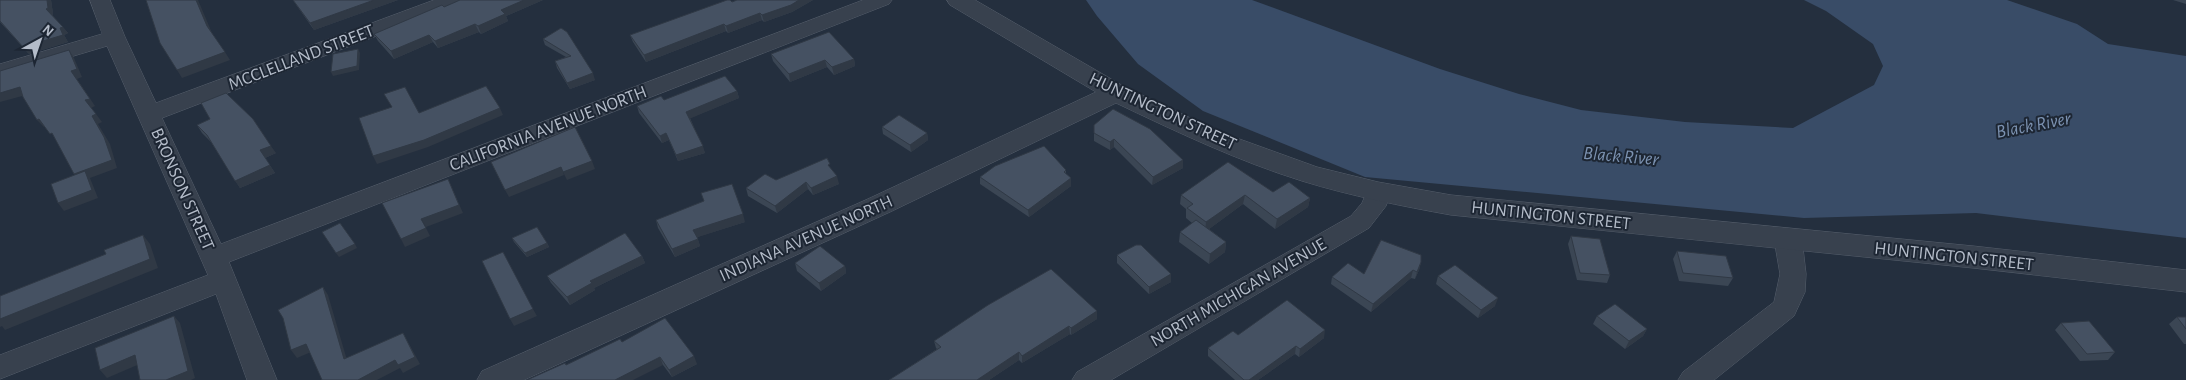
<svg xmlns="http://www.w3.org/2000/svg" width="2186" height="380" viewBox="0 0 2186 380" font-family="'Alegreya Sans',sans-serif">
<style>
.water{fill:#394c67}
.lines{fill:none;stroke-linecap:round;stroke-linejoin:round}
.minor-casing{stroke:#565f6c;stroke-width:1}
.tertiary-casing{stroke:#565f6c;stroke-width:1}
.minor{fill:#38414e;fill-rule:evenodd}
.tertiary{fill:#38414e;fill-rule:evenodd}
.wall{fill:#3b4654}
.shaded-wall{fill:#303945}
.building{fill:#455162;stroke:#303945}
.labels{text-anchor:middle;stroke-width:4;stroke-linejoin:round;paint-order:stroke}
.street-label{font-size:18px;fill:#b4bcc9;stroke:#1d2633}
.water-label{font-size:19px;font-style:italic;fill:#7c92b1;stroke:#1d2633}
</style>
<rect width="100%" height="100%" fill="#242f3e"/>
<!-- water -->
<path class="water" d="M 1086,0 L 1252,0 L 1440,69 L 1519,94 L 1581,110 L 1685,122 L 1793,128 L 1874,85 L 1883,66 L 1873,44 L 1826,11 L 1804,0 L 2007,0 L 2077,24 L 2108,44 L 2186,56 L 2186,238 L 1976,213 L 1804,218 L 1365,177 L 1203,111 L 1138,64 L 1097,16 Z"/>
<g class="lines">
<defs>
<path id="minor" d="M 90,0 L 110,0 L 125,37 L 156,103 L 434,0 L 463,0 L 460,4 L 162,118 L 221,244 L 863,0 L 892,0 L 889,4 L 229,262 L 277,380 L 247,380 L 216,294 L 0,379 L 0,355 L 208,275 L 107,46 L 0,78 L 0,64 L 102,34 Z
M 1378,183 L 1387,186 L 1391,192 L 1386,206 L 1369,228 L 1111,380 L 1072,380 L 1077,372 L 1351,216 L 1362,203 L 1369,186 Z
M 1787,230 L 1796,232 L 1803,248 L 1806,274 L 1805,292 L 1794,316 L 1714,380 L 1678,380 L 1683,372 L 1774,302 L 1780,274 L 1774,239 L 1778,232 Z"/>
<path id="tertiary" d="M 947,0 L 975,0 L 1125,87 L 1220,132 L 1317,167 L 1378,182 L 1451,195 L 1973,246 L 2186,270 L 2186,292 L 1973,268 L 1451,215 C 1401,206 1351,196 1302,181 C 1238,161 1177,132 1116,103 L 890,212 L 524,380 L 477,380 L 482,371 L 870,198 L 1096,92 L 950,5 Z"/>
</defs>
<!-- minor casing -->
<use href="#minor" class="minor-casing"/>
<!-- tertiary casing -->
<use href="#tertiary" class="tertiary-casing"/>
<!-- minor -->
<use href="#minor" class="minor"/>
<!-- tertiary -->
<use href="#tertiary" class="tertiary"/>
</g>
<!-- wall -->
<path class="wall" d="M 0,0 L 51,0 L 53,14 L 52,15 L 68,33 L 64,35 L 68,42 L 29,54 L 0,22 Z
M 293,0 L 398,0 L 314,30 L 297,6 Z
M 460,0 L 543,0 L 506,16 L 508,21 L 481,34 L 479,32 L 438,48 L 433,42 L 394,59 L 378,41 L 374,34 L 444,7 Z
M 737,0 L 813,0 L 792,12 L 764,22 L 762,20 L 728,33 L 726,31 L 646,62 L 633,42 L 630,35 Z
M 2173,0 L 2186,0 L 2186,4 Z
M 561,28 L 595,80 L 570,89 L 557,68 L 555,61 L 566,57 L 545,45 L 543,39 Z
M 771,54 L 854,59 L 855,66 L 834,75 L 827,67 L 790,82 L 773,61 Z
M 737,91 L 739,98 L 690,118 L 705,153 L 678,161 L 669,140 L 662,143 L 639,113 L 637,106 L 664,100 Z
M 197,125 L 276,153 L 265,158 L 275,173 L 240,188 L 211,142 L 202,133 Z
M 1094,125 L 1183,168 L 1152,185 L 1114,147 L 1110,150 L 1094,141 Z
M 882,127 L 927,133 L 928,140 L 911,152 L 883,134 Z
M 831,169 L 839,184 L 813,195 L 808,189 L 777,213 L 748,196 L 746,188 L 776,180 Z
M 1066,170 L 1066,174 L 1071,178 L 1071,186 L 1029,217 L 980,184 L 980,177 Z
M 1273,192 L 1310,198 L 1308,207 L 1275,229 L 1243,204 L 1209,229 L 1226,242 L 1225,252 L 1209,264 L 1179,242 L 1180,232 L 1192,223 L 1186,218 L 1186,209 L 1180,204 L 1181,195 Z
M 656,220 L 745,222 L 697,237 L 700,246 L 675,257 L 658,228 Z
M 1571,236 L 1610,275 L 1607,283 L 1577,280 L 1568,244 Z
M 512,238 L 547,243 L 549,247 L 527,257 L 514,242 Z
M 1677,251 L 1733,278 L 1728,286 L 1679,281 L 1673,259 Z
M 1117,255 L 1171,282 L 1149,294 L 1117,263 Z
M 642,256 L 645,263 L 594,288 L 595,290 L 570,305 L 551,283 L 547,276 Z
M 1421,262 L 1419,270 L 1415,279 L 1411,278 L 1371,312 L 1331,284 L 1332,277 L 1364,274 Z
M 795,263 L 845,266 L 846,273 L 821,291 L 797,271 Z
M 1438,276 L 1495,306 L 1478,318 L 1436,284 Z
M 1597,316 L 1647,329 L 1643,336 L 1625,349 L 1593,324 Z
M 2177,317 L 2186,317 L 2186,344 L 2184,344 L 2169,324 Z
M 1097,319 L 1071,335 L 1070,334 L 1022,363 L 1019,360 L 989,380 L 889,380 L 937,349 L 936,348 L 934,341 Z
M 2061,323 L 2115,352 L 2108,360 L 2080,361 L 2055,330 Z
M 1238,335 L 1324,338 L 1299,357 L 1295,354 L 1258,380 L 1235,380 L 1208,356 L 1208,348 Z
M 622,342 L 697,364 L 672,377 L 663,365 Z"/>
<!-- shaded-wall -->
<path class="shaded-wall" d="M 47,0 L 51,0 L 53,14 L 51,15 L 46,9 Z
M 196,0 L 198,0 L 212,33 L 207,26 Z
M 374,0 L 398,0 L 314,30 L 310,23 Z
M 524,0 L 543,0 L 506,16 L 508,21 L 481,34 L 478,26 L 501,10 Z
M 799,0 L 813,0 L 792,12 L 764,22 L 762,15 Z
M 760,13 L 762,20 L 728,33 L 726,26 Z
M 475,24 L 479,32 L 438,48 L 435,41 Z
M 724,24 L 726,31 L 646,62 L 644,55 Z
M 63,27 L 68,33 L 64,35 L 68,42 L 29,54 L 23,47 Z
M 429,35 L 433,42 L 394,59 L 391,51 Z
M 358,49 L 360,53 L 359,70 L 333,76 L 331,72 Z
M 69,50 L 74,58 L 82,77 L 77,79 L 95,106 L 91,108 L 85,100 L 71,71 Z
M 225,52 L 230,60 L 182,78 L 177,70 Z
M 854,59 L 855,66 L 834,75 L 832,67 Z
M 825,60 L 827,67 L 790,82 L 789,74 Z
M 593,73 L 595,80 L 570,89 L 567,83 Z
M 20,87 L 26,95 L 0,102 L 0,93 Z
M 737,91 L 739,98 L 689,119 L 686,112 Z
M 500,108 L 503,115 L 428,147 L 377,164 L 373,156 Z
M 96,114 L 102,122 L 98,124 L 110,144 L 117,168 L 90,178 L 98,198 L 64,211 L 58,203 L 80,182 L 74,174 L 92,116 Z
M 39,119 L 46,127 L 44,127 L 37,120 Z
M 666,133 L 669,140 L 662,143 L 660,136 Z
M 927,133 L 928,140 L 911,152 L 910,145 Z
M 1114,139 L 1114,147 L 1110,150 L 1110,142 Z
M 271,146 L 276,153 L 265,158 L 275,173 L 240,188 L 235,181 L 260,150 Z
M 703,146 L 705,153 L 678,161 L 676,155 Z
M 1183,160 L 1183,168 L 1152,185 L 1153,177 Z
M 592,161 L 595,169 L 567,180 L 563,172 Z
M 561,167 L 564,175 L 509,197 L 505,190 Z
M 837,176 L 839,184 L 813,195 L 811,188 Z
M 1071,178 L 1071,186 L 1029,217 L 1028,210 Z
M 448,179 L 463,213 L 426,227 L 421,219 Z
M 806,182 L 808,189 L 777,213 L 775,206 Z
M 1245,195 L 1243,204 L 1205,232 L 1206,222 Z
M 1310,198 L 1308,207 L 1275,229 L 1277,219 Z
M 743,214 L 745,222 L 695,238 L 693,230 Z
M 426,228 L 430,236 L 405,247 L 401,239 Z
M 143,235 L 150,244 L 158,268 L 5,330 L 2,326 L 0,327 L 0,319 Z
M 698,239 L 700,246 L 675,257 L 672,249 Z
M 1226,242 L 1225,252 L 1209,264 L 1210,254 Z
M 547,243 L 549,247 L 527,257 L 525,253 Z
M 355,244 L 357,248 L 339,257 L 336,253 Z
M 642,256 L 645,263 L 594,288 L 595,290 L 570,305 L 567,297 L 590,281 Z
M 1421,262 L 1419,270 L 1415,279 L 1417,272 Z
M 845,266 L 846,273 L 821,291 L 819,283 Z
M 1413,270 L 1411,278 L 1371,312 L 1373,304 Z
M 1171,274 L 1171,282 L 1149,294 L 1149,287 Z
M 323,287 L 328,295 L 349,367 L 344,359 Z
M 1498,298 L 1495,306 L 1478,318 L 1481,310 Z
M 533,309 L 537,316 L 514,326 L 510,319 Z
M 1097,311 L 1097,319 L 1071,335 L 1071,328 Z
M 174,316 L 180,323 L 195,378 L 191,380 L 166,380 Z
M 1069,326 L 1070,334 L 1022,363 L 1022,356 Z
M 1647,329 L 1643,336 L 1625,349 L 1629,341 Z
M 1325,330 L 1324,338 L 1299,357 L 1300,349 Z
M 403,333 L 420,364 L 403,373 L 400,368 L 377,380 L 358,380 Z
M 306,344 L 311,352 L 297,358 L 291,350 Z
M 1296,346 L 1295,354 L 1258,380 L 1249,380 Z
M 1019,352 L 1019,360 L 989,380 L 977,380 Z
M 135,355 L 142,363 L 107,378 L 100,370 Z
M 694,356 L 697,364 L 672,377 L 669,370 Z
M 660,357 L 663,365 L 633,380 L 615,380 Z"/>
<!-- building -->
<path class="building" d="M 0,0 L 47,0 L 48,8 L 46,9 L 63,27 L 60,28 L 63,35 L 23,47 L 0,21 Z
M 146,0 L 196,0 L 207,26 L 225,52 L 177,70 L 160,43 Z
M 293,0 L 374,0 L 310,23 Z
M 460,0 L 524,0 L 501,10 L 505,14 L 478,26 L 475,24 L 435,41 L 429,35 L 391,51 L 374,34 L 442,5 L 444,7 Z
M 727,0 L 730,0 L 732,2 L 737,0 L 799,0 L 791,5 L 762,15 L 760,13 L 726,26 L 724,24 L 644,55 L 630,35 Z
M 561,28 L 567,32 L 593,73 L 567,83 L 555,61 L 571,56 L 543,39 Z
M 829,32 L 854,59 L 832,67 L 825,60 L 789,74 L 771,54 Z
M 358,49 L 357,66 L 331,72 L 333,54 Z
M 69,50 L 77,69 L 71,71 L 90,99 L 85,100 L 96,114 L 92,116 L 104,137 L 112,160 L 74,174 L 52,133 L 50,134 L 39,119 L 37,120 L 23,97 L 20,87 L 0,93 L 0,71 Z
M 725,76 L 737,91 L 686,112 L 703,146 L 676,155 L 666,133 L 660,136 L 637,106 L 661,96 L 664,100 Z
M 486,86 L 500,108 L 424,140 L 373,156 L 359,118 L 392,107 L 384,94 L 405,87 L 419,113 Z
M 226,93 L 253,119 L 271,146 L 260,150 L 270,165 L 235,181 L 207,135 L 197,125 L 210,119 L 201,103 Z
M 1113,109 L 1150,129 L 1183,160 L 1153,177 L 1114,139 L 1110,142 L 1094,133 L 1094,125 Z
M 899,115 L 927,133 L 910,145 L 882,127 Z
M 575,127 L 592,161 L 563,172 L 561,167 L 505,190 L 491,162 Z
M 1044,146 L 1066,170 L 1064,172 L 1071,178 L 1028,210 L 980,177 L 995,166 Z
M 827,158 L 830,164 L 828,165 L 837,176 L 811,188 L 806,182 L 775,206 L 746,188 L 765,174 L 776,180 Z
M 1228,162 L 1273,192 L 1289,182 L 1310,198 L 1277,219 L 1245,195 L 1206,222 L 1187,208 L 1193,204 L 1181,195 Z
M 85,171 L 92,190 L 58,203 L 51,184 Z
M 448,179 L 459,205 L 421,219 L 426,228 L 401,239 L 382,203 Z
M 732,184 L 743,214 L 693,230 L 698,239 L 672,249 L 656,220 L 704,201 L 701,193 Z
M 1196,220 L 1226,242 L 1210,254 L 1180,232 Z
M 340,223 L 355,244 L 336,253 L 322,232 Z
M 537,227 L 547,243 L 525,253 L 512,238 Z
M 625,233 L 642,256 L 590,281 L 592,283 L 567,297 L 547,276 Z
M 143,235 L 150,259 L 0,319 L 0,296 L 106,254 L 104,250 Z
M 1571,236 L 1600,239 L 1610,275 L 1580,273 Z
M 1381,240 L 1421,255 L 1421,262 L 1417,272 L 1413,270 L 1373,304 L 1332,277 L 1348,263 L 1364,274 Z
M 1136,245 L 1141,245 L 1171,274 L 1149,287 L 1117,255 Z
M 820,246 L 845,266 L 819,283 L 795,263 Z
M 1677,251 L 1726,256 L 1733,278 L 1683,273 Z
M 503,252 L 533,309 L 510,319 L 482,261 Z
M 1455,265 L 1498,298 L 1481,310 L 1438,276 Z
M 1051,269 L 1097,311 L 1071,328 L 1069,326 L 1022,356 L 1019,352 L 977,380 L 889,380 L 941,347 L 934,341 L 988,305 Z
M 323,287 L 344,359 L 403,333 L 415,357 L 398,365 L 395,360 L 358,380 L 322,380 L 306,344 L 291,350 L 283,318 L 278,310 Z
M 1287,300 L 1325,330 L 1300,349 L 1296,346 L 1249,380 L 1244,380 L 1208,348 L 1233,331 L 1238,335 Z
M 1615,304 L 1647,329 L 1629,341 L 1597,316 Z
M 174,316 L 188,371 L 166,380 L 140,380 L 135,355 L 100,370 L 95,348 Z
M 2177,317 L 2186,317 L 2186,329 Z
M 665,318 L 694,356 L 669,370 L 660,357 L 615,380 L 527,380 L 565,363 L 566,365 L 620,339 L 622,342 Z
M 2089,321 L 2115,352 L 2087,354 L 2061,323 Z"/>
<g class="labels">
<!-- street labels -->
<g class="street-label">
<text transform="translate(301 57) rotate(-21)" y="6">MCCLELLAND STREET</text>
<text transform="translate(1163 111) rotate(25)" y="6">HUNTINGTON STREET</text>
<text transform="translate(548 128) rotate(-21)" y="6">CALIFORNIA AVENUE NORTH</text>
<text transform="translate(183 189) rotate(66)" y="6">BRONSON STREET</text>
<text transform="translate(1551 215) rotate(6)" y="6">HUNTINGTON STREET</text>
<text transform="translate(806 238) rotate(-24)" y="6">INDIANA AVENUE NORTH</text>
<text transform="translate(1954 256) rotate(6)" y="6">HUNTINGTON STREET</text>
<text transform="translate(1238 292) rotate(-30)" y="6">NORTH MICHIGAN AVENUE</text>
</g>
<!-- water labels -->
<g class="water-label">
<text transform="translate(2033 124) rotate(-11)" y="7">Black River</text>
<text transform="translate(1621 155) rotate(5)" y="7">Black River</text>
</g>
</g>
<!-- north arrow -->
<g transform="translate(40 40) rotate(40)" stroke="#1d2633" stroke-width="4" paint-order="stroke">
<path d="M0-4L9 19L0 12L-9 19Z" fill="#b4bcc9"/>
<text y="-8" font-size="14" font-weight="bold" text-anchor="middle" fill="#b4bcc9">N</text>
</g>
</svg>
